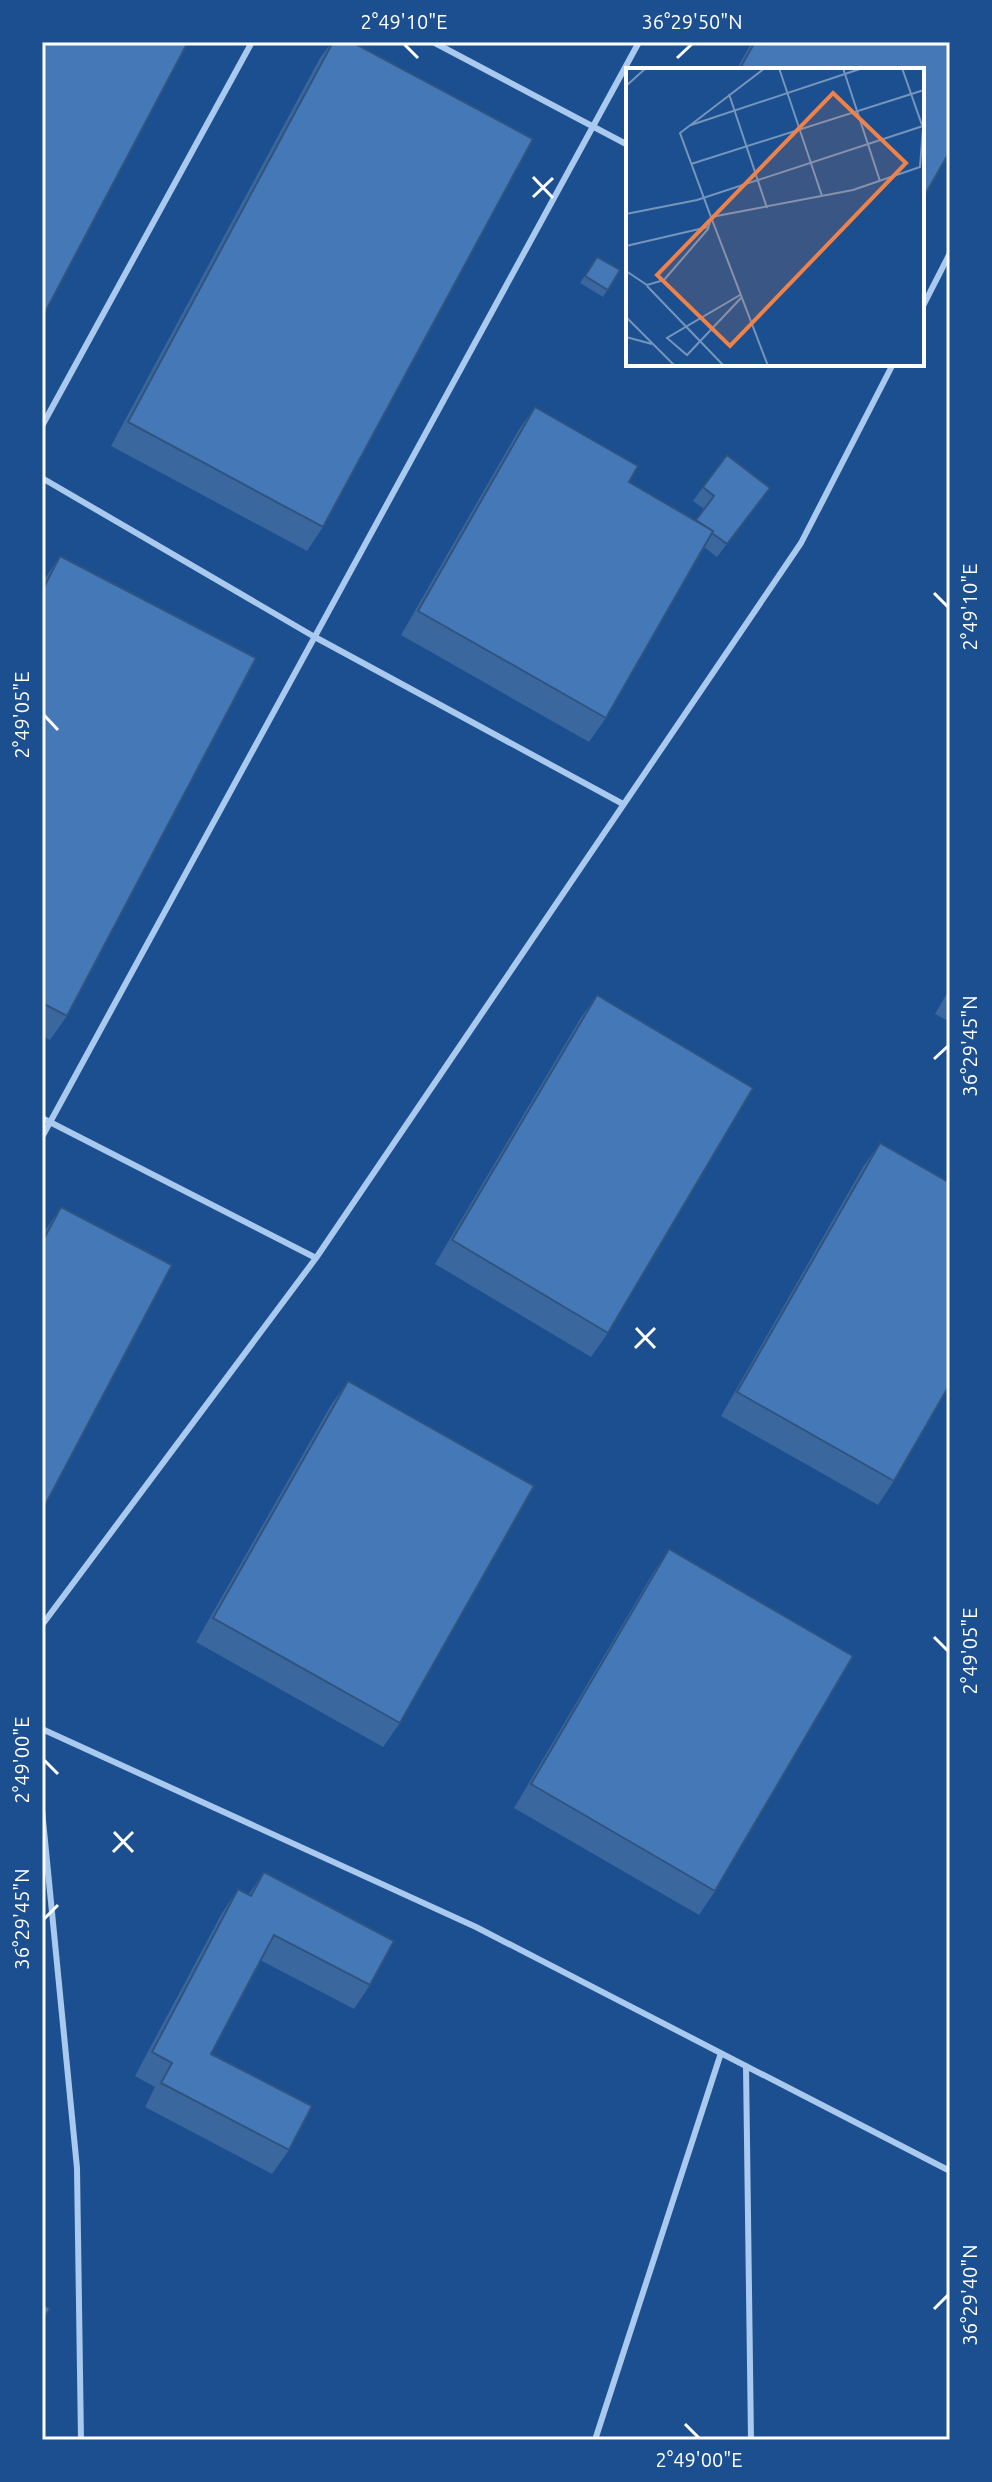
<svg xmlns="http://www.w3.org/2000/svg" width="992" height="2482" viewBox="0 0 992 2482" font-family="Ubuntu,sans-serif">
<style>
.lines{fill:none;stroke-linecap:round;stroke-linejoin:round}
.lane{stroke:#a9c9ee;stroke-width:6}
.wall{fill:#3a679d}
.building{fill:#4478b7;stroke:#305480;stroke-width:2}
.ticks{fill:none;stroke:#fff;stroke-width:3}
.inset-road{fill:none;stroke:#7695bc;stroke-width:2}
.view{fill:#ee8249;fill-opacity:0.15;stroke:#ee8249;stroke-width:4}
.inset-edge{fill:none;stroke:#fff;stroke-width:4}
.neatline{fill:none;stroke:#fff;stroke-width:3}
.ticks-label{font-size:20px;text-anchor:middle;fill:#fff}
</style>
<rect width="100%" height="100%" fill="#1b4f8f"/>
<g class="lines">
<!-- lane -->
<path class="lane" d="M 433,42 L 628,145
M 922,308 L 950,253
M 42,426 L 252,42
M 42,478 L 313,636 L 623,804
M 42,1118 L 316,1258
M 42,1137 L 639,42
M 42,1625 L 316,1258 L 801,543 L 893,364
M 42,1729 L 476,1927 L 950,2171
M 42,1810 L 77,2168 L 81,2440
M 746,2066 L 751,2440
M 595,2440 L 721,2053"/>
</g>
<!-- wall -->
<path class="wall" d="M 332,42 L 352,42 L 323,527 L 307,551 L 111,446 L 320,58 Z
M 752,42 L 950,42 L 922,70 L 736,70 Z
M 597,257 L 620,270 L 603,297 L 580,283 Z
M 535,407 L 629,482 L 696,521 L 704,509 L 693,501 L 703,487 L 760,501 L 717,557 L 704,547 L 606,718 L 589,742 L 401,635 L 518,431 Z
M 60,556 L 67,1016 L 50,1040 L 42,1036 L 42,583 Z
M 950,988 L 950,1022 L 935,1014 Z
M 597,995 L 608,1333 L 591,1357 L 435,1264 L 580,1019 Z
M 880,1143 L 894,1481 L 878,1505 L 721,1416 L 863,1167 Z
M 61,1207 L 42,1511 L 42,1235 Z
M 348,1381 L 400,1723 L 383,1747 L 196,1642 L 331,1405 Z
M 669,1549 L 715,1891 L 699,1915 L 514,1808 L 653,1573 Z
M 264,1872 L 370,1985 L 354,2009 L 260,1960 L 211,2054 L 289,2150 L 272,2174 L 145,2107 L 155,2087 L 135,2076 L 222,1913 L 238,1889 L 249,1894 Z"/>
<!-- building -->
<path class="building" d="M 42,42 L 188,42 L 42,318 Z
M 333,42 L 352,42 L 533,139 L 323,527 L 128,422 Z
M 755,42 L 950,42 L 950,151 L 922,200 L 922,70 L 739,70 Z
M 597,257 L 620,270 L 608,290 L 585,276 Z
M 535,407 L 638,466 L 629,482 L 713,531 L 606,718 L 418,611 Z
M 727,455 L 770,488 L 727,544 L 712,533 L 713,531 L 696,520 L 714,496 L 703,487 Z
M 60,556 L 256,658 L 67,1016 L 42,1003 L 42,591 Z
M 597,995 L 753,1088 L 608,1333 L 452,1240 Z
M 880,1143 L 950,1183 L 950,1384 L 894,1481 L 737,1392 Z
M 61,1207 L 172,1265 L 42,1511 L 42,1242 Z
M 348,1381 L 534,1486 L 400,1723 L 213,1618 Z
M 669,1549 L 853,1656 L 715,1891 L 531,1784 Z
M 264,1872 L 394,1941 L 370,1985 L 274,1935 L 211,2054 L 312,2106 L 289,2150 L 161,2083 L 172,2063 L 152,2052 L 238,1889 L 251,1896 Z
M 42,2303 L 50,2309 L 42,2320 Z"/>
<!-- ticks -->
<path class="ticks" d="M 404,44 L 418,58M 677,58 L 692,44M 533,177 L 553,198M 533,197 L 553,178M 934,593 L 948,607M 44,715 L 58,730M 934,1059 L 948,1046M 636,1328 L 655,1348M 635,1348 L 655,1328M 934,1637 L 948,1651M 44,1760 L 58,1774M 114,1832 L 133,1852M 113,1852 L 133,1832M 44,1919 L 58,1905M 934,2309 L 948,2295M 685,2424 L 699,2438"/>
<!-- overview -->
<g transform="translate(626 68)">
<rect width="298" height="298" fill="#1b4f8f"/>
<path class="inset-road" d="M 139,0 L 54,65 L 85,149 L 227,122 L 294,99 L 297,60 L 276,0M 153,0 L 196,128M 217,0 L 254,113M 0,18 L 20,0M 103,26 L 141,140M 65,57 L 237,0M 65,96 L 298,22M 0,146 L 71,132 L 297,58M 85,149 L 142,298M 0,178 L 82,159M 0,203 L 21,217 L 38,212 L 82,161 L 85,150M 21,218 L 98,298M 114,227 L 41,270 L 61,287 L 115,230M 0,249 L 49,298M 0,269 L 26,276"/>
<path class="view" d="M 207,25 L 280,95 L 104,278 L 31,207 Z"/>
<rect width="298" height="298" class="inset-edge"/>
</g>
<!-- border -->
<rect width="992" height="2482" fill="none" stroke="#1b4f8f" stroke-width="88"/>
<rect x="44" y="44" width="904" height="2394" class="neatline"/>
<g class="ticks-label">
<text x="404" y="29">2°49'10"E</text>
<text x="692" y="29">36°29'50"N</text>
<text transform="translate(970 607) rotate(-90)" y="7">2°49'10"E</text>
<text transform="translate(22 715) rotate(-90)" y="7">2°49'05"E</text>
<text transform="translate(970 1046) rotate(-90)" y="7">36°29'45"N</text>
<text transform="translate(970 1651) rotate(-90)" y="7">2°49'05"E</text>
<text transform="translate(22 1760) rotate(-90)" y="7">2°49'00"E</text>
<text transform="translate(22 1919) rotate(-90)" y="7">36°29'45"N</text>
<text transform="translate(970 2295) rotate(-90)" y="7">36°29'40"N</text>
<text x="699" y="2467">2°49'00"E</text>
</g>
</svg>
